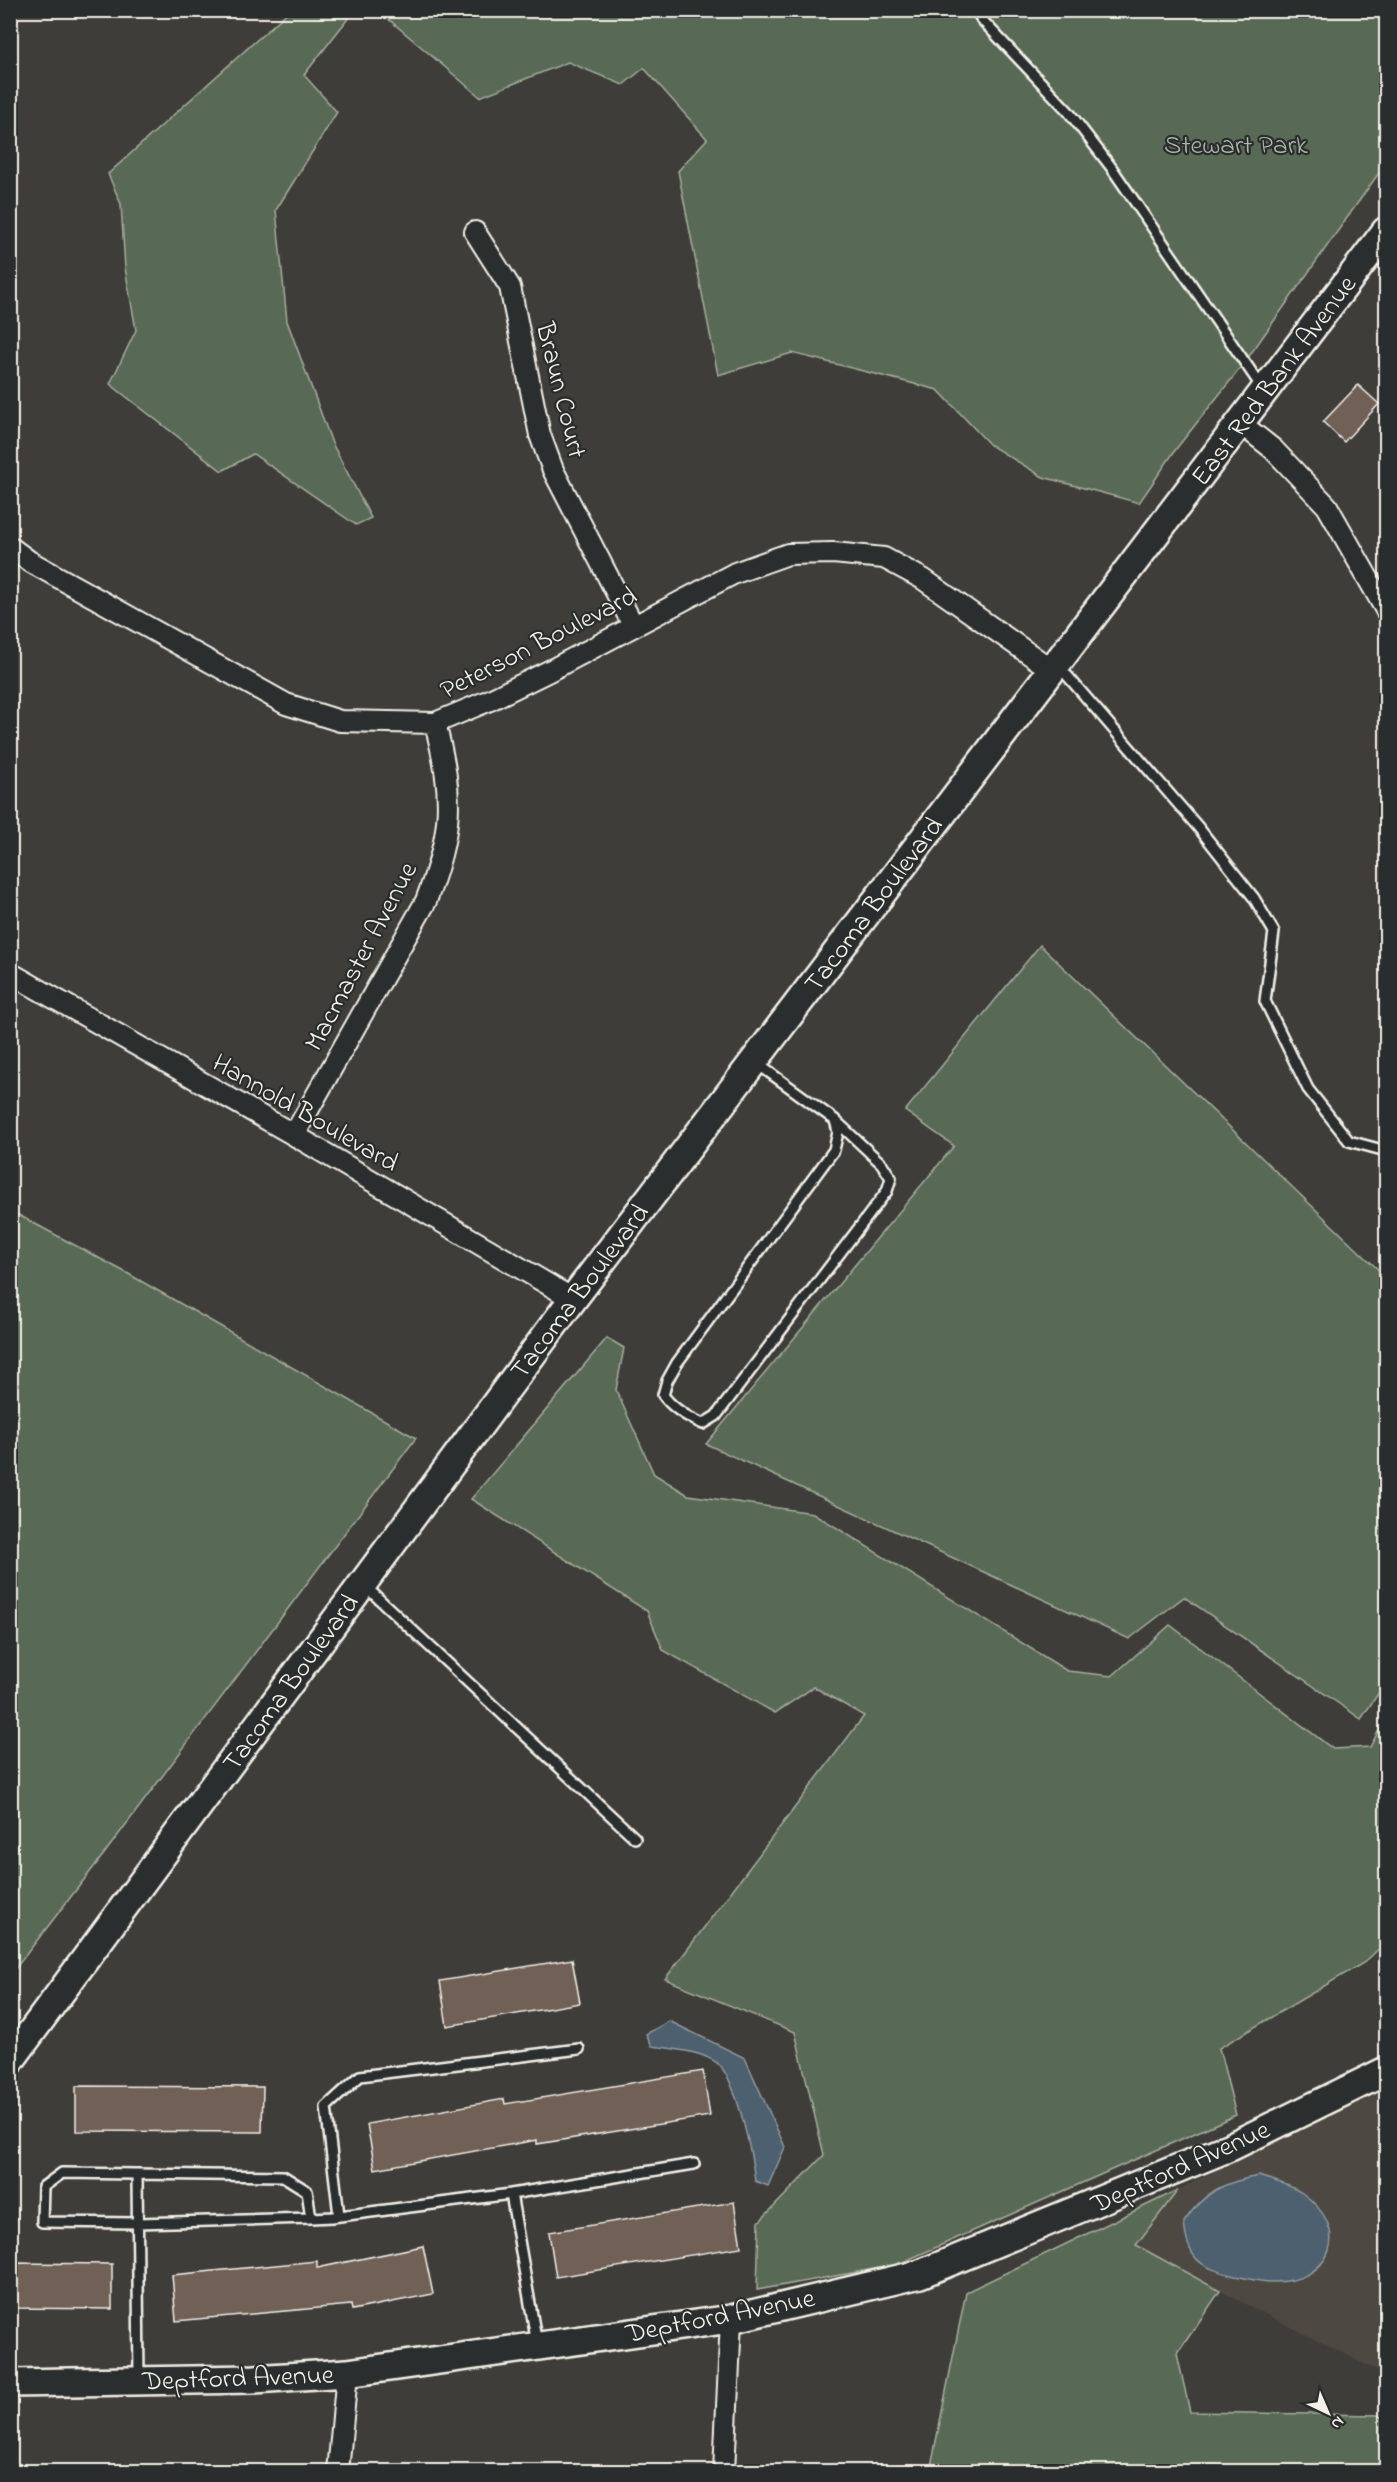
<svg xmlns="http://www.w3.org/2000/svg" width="1397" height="2482" viewBox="0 0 1397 2482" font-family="'Indie Flower',sans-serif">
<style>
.built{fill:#4d4842}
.green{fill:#596b55;stroke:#a6ae9e;stroke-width:1.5}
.water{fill:#4d6070;stroke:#909aa0;stroke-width:1.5}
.building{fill:#6f6156;stroke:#f4f1e8;stroke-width:1.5}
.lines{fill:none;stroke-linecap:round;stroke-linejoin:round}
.lane-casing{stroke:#f4f1e8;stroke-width:14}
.street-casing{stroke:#f4f1e8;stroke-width:24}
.secondary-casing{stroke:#f4f1e8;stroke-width:32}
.lane{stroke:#2a2d2e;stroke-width:9}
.street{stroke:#2a2d2e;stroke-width:20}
.secondary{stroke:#2a2d2e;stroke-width:27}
.labels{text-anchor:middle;stroke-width:4.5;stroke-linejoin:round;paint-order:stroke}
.park-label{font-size:27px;fill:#aeb5a6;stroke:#2a2d2e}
.street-label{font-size:27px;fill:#f4f1e8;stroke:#2a2d2e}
</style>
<rect width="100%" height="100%" fill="#3f3d3a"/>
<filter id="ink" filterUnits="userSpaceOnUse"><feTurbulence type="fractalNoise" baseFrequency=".0167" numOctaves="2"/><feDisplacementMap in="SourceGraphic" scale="12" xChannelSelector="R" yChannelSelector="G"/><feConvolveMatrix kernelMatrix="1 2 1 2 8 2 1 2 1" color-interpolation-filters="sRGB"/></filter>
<g filter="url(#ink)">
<!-- built -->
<path class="built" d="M 1386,2083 L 1386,2375 L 1220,2291 L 1136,2245 L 1178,2190 Z"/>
<!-- green -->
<path class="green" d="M 290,10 L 354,11 L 304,75 L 337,112 L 276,210 L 287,321 L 332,443 L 371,518 L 356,525 L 253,454 L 222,471 L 110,384 L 136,330 L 125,268 L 121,204 L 108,174 Z
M 379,11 L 1386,11 L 1386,163 L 1242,366 L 1176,449 L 1139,503 L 1043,477 L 990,445 L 938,390 L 792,353 L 718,375 L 678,171 L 707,139 L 644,68 L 623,85 L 568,62 L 480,97 Z
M 1040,945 L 1386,1277 L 1386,1682 L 1361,1719 L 1184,1597 L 1129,1639 L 706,1444 L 954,1146 L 905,1111 Z
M 11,1211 L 125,1272 L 416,1438 L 104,1854 L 11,1974 Z
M 607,1338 L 624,1348 L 616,1390 L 654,1474 L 688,1495 L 813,1513 L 1067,1671 L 1112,1676 L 1170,1625 L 1333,1749 L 1370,1747 L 1386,1717 L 1386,1942 L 1365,1962 L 1219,2048 L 1236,2115 L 896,2265 L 757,2290 L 759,2222 L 824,2155 L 795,2032 L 665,1979 L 864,1716 L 814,1687 L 775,1713 L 663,1650 L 647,1611 L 471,1499 Z
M 1178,2190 L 1136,2245 L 1220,2291 L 1177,2354 L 1190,2412 L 1378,2415 L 1386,2420 L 1386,2471 L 930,2471 L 966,2292 Z"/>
<!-- water -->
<path class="water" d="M 669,2021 L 745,2058 L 785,2147 L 768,2186 L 755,2181 C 752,2155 738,2087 721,2067 C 709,2052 670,2048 652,2046 L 646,2034 Z
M 1259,2176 C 1273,2181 1289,2184 1302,2193 C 1353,2229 1332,2283 1272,2282 C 1260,2282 1246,2278 1235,2276 C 1200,2267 1187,2260 1184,2222 C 1204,2192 1223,2182 1259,2176 Z"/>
<!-- building -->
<path class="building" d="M 1358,385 L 1379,404 L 1344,442 L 1323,422 Z
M 572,1959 L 580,2003 L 447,2026 L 440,1981 Z
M 703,2071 L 710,2116 L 537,2144 L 537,2140 L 375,2169 L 367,2124 L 504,2099 L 505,2104 Z
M 76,2086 L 263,2087 L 262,2132 L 76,2131 Z
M 734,2202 L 741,2247 L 556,2277 L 549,2232 Z
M 423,2246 L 433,2294 L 352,2310 L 351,2305 L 176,2321 L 172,2275 L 317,2261 L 317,2268 Z
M 10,2263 L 112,2264 L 112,2309 L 10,2308 Z"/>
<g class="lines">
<defs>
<path id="lane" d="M 976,10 L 982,20 L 1068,111 L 1111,167 L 1263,389
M 1058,665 L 1198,827 L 1254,898 L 1274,932 L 1265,1001 L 1308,1089 L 1349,1141 L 1386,1151
M 755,1062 L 835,1120 L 838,1132 L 834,1150 L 677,1363 L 667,1381 L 663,1395 C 673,1409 687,1417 703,1424 L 716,1416 L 887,1191 L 891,1178 L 882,1164 L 835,1120
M 364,1585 L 635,1838
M 137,2175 L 139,2379
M 339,2215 L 326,2107 L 360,2076 L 579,2049
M 311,2218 L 307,2191 L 283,2176 L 62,2173 L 43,2187 L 42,2222 L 137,2223 L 311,2218 L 332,2217 L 511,2194
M 537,2344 L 511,2194 L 694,2164"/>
<path id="street" d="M 475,232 L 510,287 L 540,435 L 553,470 L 633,625
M 1240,423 L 1273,449 L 1327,506 L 1386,610
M 10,547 L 29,561 L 286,704 L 340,721 L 435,723 L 490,700 L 551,670 L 735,573 L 788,554 L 833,553 L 884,558 L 923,579 L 1052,670
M 10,973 L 294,1135 L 573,1299
M 294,1135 L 426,901 C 453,828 454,798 435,723
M 338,2472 L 347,2373
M 724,2472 L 731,2319"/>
<path id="secondary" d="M 10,2061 L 573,1299 L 1386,231
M 10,2383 L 254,2379 L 347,2373 L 731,2319 L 920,2274 L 1230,2147 L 1386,2071"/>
</defs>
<!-- lane casing -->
<use href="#lane" class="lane-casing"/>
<!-- street casing -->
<use href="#street" class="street-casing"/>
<!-- secondary casing -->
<use href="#secondary" class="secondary-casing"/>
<!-- lane -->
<use href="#lane" class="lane"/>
<!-- street -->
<use href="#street" class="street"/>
<!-- secondary -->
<use href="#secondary" class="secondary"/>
</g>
</g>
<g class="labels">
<!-- park labels -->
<g class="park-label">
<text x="1236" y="153">Stewart Park</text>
</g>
<!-- street labels -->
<g class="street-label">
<text transform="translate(1273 380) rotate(-53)" y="9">East Red Bank Avenue</text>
<text transform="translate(562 390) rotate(76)" y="9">Braun Court</text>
<text transform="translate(538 642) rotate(-27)" y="9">Peterson Boulevard</text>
<text transform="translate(873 904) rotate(-53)" y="9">Tacoma Boulevard</text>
<text transform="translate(360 956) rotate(-62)" y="9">Macmaster Avenue</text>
<text transform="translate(306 1112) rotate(30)" y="9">Hannold Boulevard</text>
<text transform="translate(579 1291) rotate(-53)" y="9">Tacoma Boulevard</text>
<text transform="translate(290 1682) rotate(-54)" y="9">Tacoma Boulevard</text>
<text transform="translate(1180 2166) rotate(-24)" y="9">Deptford Avenue</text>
<text transform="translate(720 2315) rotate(-11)" y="9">Deptford Avenue</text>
<text transform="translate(238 2377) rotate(-2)" y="9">Deptford Avenue</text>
</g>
</g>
<!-- margin -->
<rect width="1397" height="2482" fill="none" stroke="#2a2d2e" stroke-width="36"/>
<rect x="18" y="18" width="1361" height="2446" fill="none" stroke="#f4f1e8" stroke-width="2" filter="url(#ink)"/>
<!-- north arrow -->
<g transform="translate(1328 2413) rotate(136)" stroke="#2a2d2e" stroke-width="4.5" paint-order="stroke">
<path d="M0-4.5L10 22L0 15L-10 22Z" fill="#f4f1e8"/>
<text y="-9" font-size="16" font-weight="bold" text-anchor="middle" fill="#f4f1e8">N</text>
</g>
</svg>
